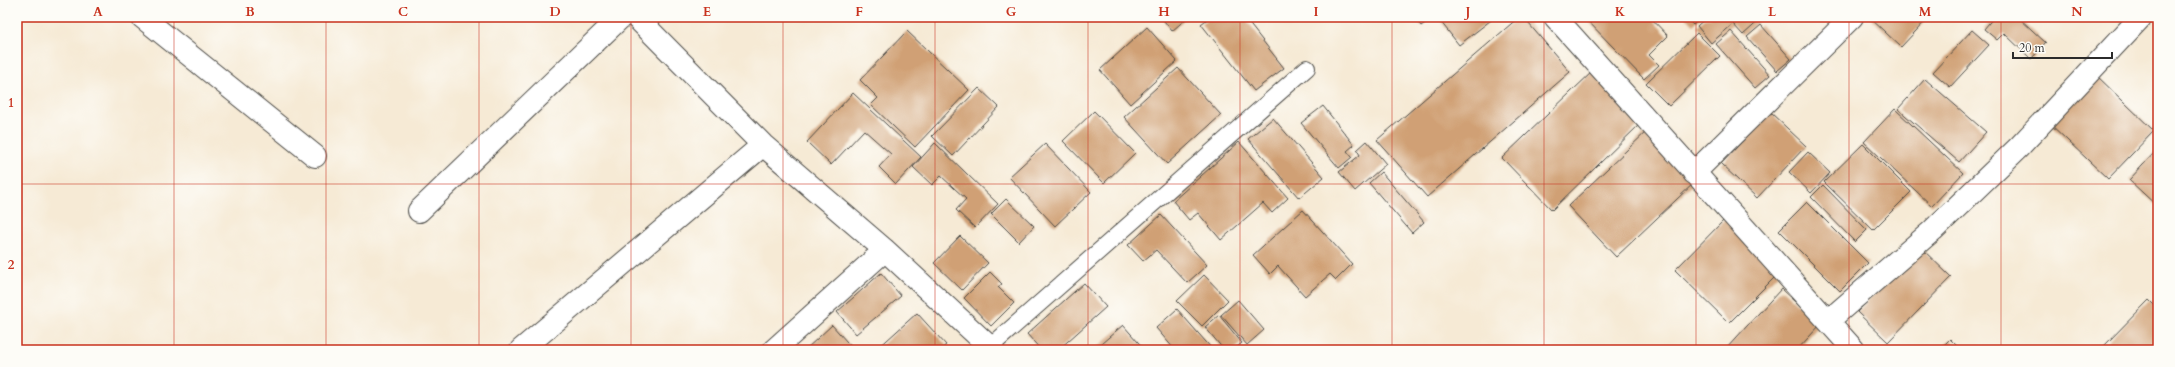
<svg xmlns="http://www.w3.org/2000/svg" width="2175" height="367" viewBox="0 0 2175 367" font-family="Cardo,serif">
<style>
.building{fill:#d0a075}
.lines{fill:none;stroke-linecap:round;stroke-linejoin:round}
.service-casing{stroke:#494844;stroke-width:18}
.minor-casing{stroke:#494844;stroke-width:24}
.service{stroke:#fff;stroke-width:16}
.minor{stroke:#fff;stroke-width:22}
.grid{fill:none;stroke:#c8321e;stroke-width:1;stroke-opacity:0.55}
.neatline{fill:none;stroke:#c8321e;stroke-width:1.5}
.grid-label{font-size:13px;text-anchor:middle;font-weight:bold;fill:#c8321e}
</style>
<rect width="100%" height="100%" fill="#fdfcf7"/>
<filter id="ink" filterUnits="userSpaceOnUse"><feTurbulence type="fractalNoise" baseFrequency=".025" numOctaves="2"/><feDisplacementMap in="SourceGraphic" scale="8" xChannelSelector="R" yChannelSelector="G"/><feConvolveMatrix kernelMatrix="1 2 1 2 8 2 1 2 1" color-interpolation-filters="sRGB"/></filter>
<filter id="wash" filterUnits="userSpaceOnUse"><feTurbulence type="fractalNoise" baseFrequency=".012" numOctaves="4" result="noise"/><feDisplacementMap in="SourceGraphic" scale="16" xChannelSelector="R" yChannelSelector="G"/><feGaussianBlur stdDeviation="0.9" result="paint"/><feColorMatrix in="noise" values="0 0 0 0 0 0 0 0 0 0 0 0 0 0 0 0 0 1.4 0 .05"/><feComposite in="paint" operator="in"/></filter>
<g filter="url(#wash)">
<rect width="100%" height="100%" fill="#f6ead5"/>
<g id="blocks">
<!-- building -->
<path class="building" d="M 1161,17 L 1188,17 L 1172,31 Z
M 1210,17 L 1244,17 L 1284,68 L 1254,91 L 1201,24 Z
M 1414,17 L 1433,17 L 1421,26 Z
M 1437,17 L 1495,17 L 1459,45 Z
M 1519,17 L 1523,17 L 1570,72 L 1427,197 L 1377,140 Z
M 1584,17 L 1650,17 L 1668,36 L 1649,55 L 1659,65 L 1644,79 Z
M 1685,17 L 1702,17 L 1693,25 Z
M 1707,17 L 1763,17 L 1743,35 L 1733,24 L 1711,43 L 1697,26 Z
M 1869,17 L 1929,17 L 1901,47 Z
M 1994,17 L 2018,17 L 2046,43 L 2031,59 L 2004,33 L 1997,40 L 1984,29 Z
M 1761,25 L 1791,59 L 1777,71 L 1747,37 Z
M 1147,27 L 1177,61 L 1130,104 L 1100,70 Z
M 1972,30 L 1989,45 L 1950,87 L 1933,72 Z
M 907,31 L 969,90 L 915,147 L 871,105 L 878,98 L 860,80 Z
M 1731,31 L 1770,75 L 1755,88 L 1716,44 Z
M 1697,33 L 1720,56 L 1669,106 L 1646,83 Z
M 1178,68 L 1221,115 L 1167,164 L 1124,117 Z
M 1594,70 L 1643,121 L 1552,210 L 1502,158 Z
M 2094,73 L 2154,131 L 2108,179 L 2048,122 Z
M 1925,79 L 1986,132 L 1959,162 L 1898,109 Z
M 979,88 L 999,107 L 953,156 L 932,136 Z
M 853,93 L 921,157 L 896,184 L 879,167 L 891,154 L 864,130 L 831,165 L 807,142 Z
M 1323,106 L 1354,145 L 1347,151 L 1352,157 L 1339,168 L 1301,123 Z
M 1895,109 L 1963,173 L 1932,206 L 1864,142 Z
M 1094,111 L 1135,153 L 1104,183 L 1063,141 Z
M 1770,112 L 1806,146 L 1757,198 L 1721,164 Z
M 1273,118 L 1324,177 L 1299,198 L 1248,139 Z
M 1648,130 L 1696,181 L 1616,257 L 1568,206 Z
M 1367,141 L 1386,164 L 1355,191 L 1339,172 L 1360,155 L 1357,150 Z
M 1239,142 L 1288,198 L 1272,213 L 1263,203 L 1221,240 L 1198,213 L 1189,220 L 1173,201 Z
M 935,143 L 998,204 L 975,228 L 956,210 L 966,199 L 941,176 L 932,185 L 913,167 Z
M 1045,144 L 1091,192 L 1055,226 L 1009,177 Z
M 1863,144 L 1911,192 L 1873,230 L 1824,182 Z
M 2156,151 L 2158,152 L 2158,207 L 2129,180 Z
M 1808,152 L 1830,173 L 1811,193 L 1789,172 Z
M 1381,172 L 1424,222 L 1412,233 L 1369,183 Z
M 1823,185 L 1867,230 L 1855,242 L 1811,197 Z
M 1006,199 L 1034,226 L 1019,242 L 991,214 Z
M 1807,202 L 1868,263 L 1840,291 L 1779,230 Z
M 1303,210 L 1352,264 L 1336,280 L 1330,274 L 1305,296 L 1278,266 L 1270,274 L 1253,255 Z
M 1161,215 L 1207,265 L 1187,283 L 1156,250 L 1143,261 L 1128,245 Z
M 1726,218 L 1780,272 L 1729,323 L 1675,270 Z
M 960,236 L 988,263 L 962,290 L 934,263 Z
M 1920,247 L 1951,277 L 1888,342 L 1857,312 Z
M 990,272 L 1002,284 L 998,287 L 1014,303 L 991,326 L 964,298 Z
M 881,273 L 901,296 L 856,334 L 837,312 Z
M 1204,275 L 1228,300 L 1202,326 L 1177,301 Z
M 1084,283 L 1106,307 L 1058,350 L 1041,350 L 1027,334 Z
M 1781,289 L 1820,325 L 1797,350 L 1725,350 Z
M 1238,300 L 1264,330 L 1247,345 L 1221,315 Z
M 2149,300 L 2158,309 L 2158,350 L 2106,350 L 2103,347 Z
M 1177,309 L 1213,350 L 1175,350 L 1156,328 Z
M 917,313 L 946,345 L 940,350 L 876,350 Z
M 1219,315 L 1242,343 L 1233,350 L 1224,350 L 1205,327 Z
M 832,325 L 854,350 L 805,350 Z
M 1123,325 L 1145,350 L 1094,350 Z
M 1950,339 L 1961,350 L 1939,350 Z"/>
</g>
</g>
<g filter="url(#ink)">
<use href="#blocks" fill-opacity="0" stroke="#494844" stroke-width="1"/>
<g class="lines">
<defs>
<path id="service" d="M 990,347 L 1307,68"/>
<path id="minor" d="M 142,17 L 315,156
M 636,17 L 763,145 L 885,250 L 993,350
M 1555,17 L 1854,350
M 1694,173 L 1852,17
M 419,211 L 621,17
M 1828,321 L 1933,230 L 2019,147 L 2141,17
M 521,350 L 763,145
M 774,350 L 885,250"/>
</defs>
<!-- service casing -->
<use href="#service" class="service-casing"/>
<!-- minor casing -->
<use href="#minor" class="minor-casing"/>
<!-- service -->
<use href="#service" class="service"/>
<!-- minor -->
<use href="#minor" class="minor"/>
</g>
</g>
<!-- grid -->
<path class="grid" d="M 174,17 L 174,350M 326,17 L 326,350M 479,17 L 479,350M 631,17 L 631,350M 783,17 L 783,350M 935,17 L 935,350M 1088,17 L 1088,350M 1240,17 L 1240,350M 1392,17 L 1392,350M 1544,17 L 1544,350M 1696,17 L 1696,350M 1849,17 L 1849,350M 2001,17 L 2001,350M 17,184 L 2158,184"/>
<!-- margin -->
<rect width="2175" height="367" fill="none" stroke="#fdfcf7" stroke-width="44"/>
<!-- scale -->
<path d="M2013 52v6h99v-6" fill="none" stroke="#2b2b2b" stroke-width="2"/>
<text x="2019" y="52" font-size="12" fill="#2b2b2b" stroke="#fdfcf7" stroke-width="3" paint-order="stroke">20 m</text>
<rect x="22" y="22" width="2131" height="323" class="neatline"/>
<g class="grid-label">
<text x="98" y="16">A</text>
<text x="250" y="16">B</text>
<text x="403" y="16">C</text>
<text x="555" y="16">D</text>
<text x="707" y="16">E</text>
<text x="859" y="16">F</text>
<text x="1011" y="16">G</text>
<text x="1164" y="16">H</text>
<text x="1316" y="16">I</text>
<text x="1468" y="16">J</text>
<text x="1620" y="16">K</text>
<text x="1772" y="16">L</text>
<text x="1925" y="16">M</text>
<text x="2077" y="16">N</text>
<text x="11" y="107">1</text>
<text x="11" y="269">2</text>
</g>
</svg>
